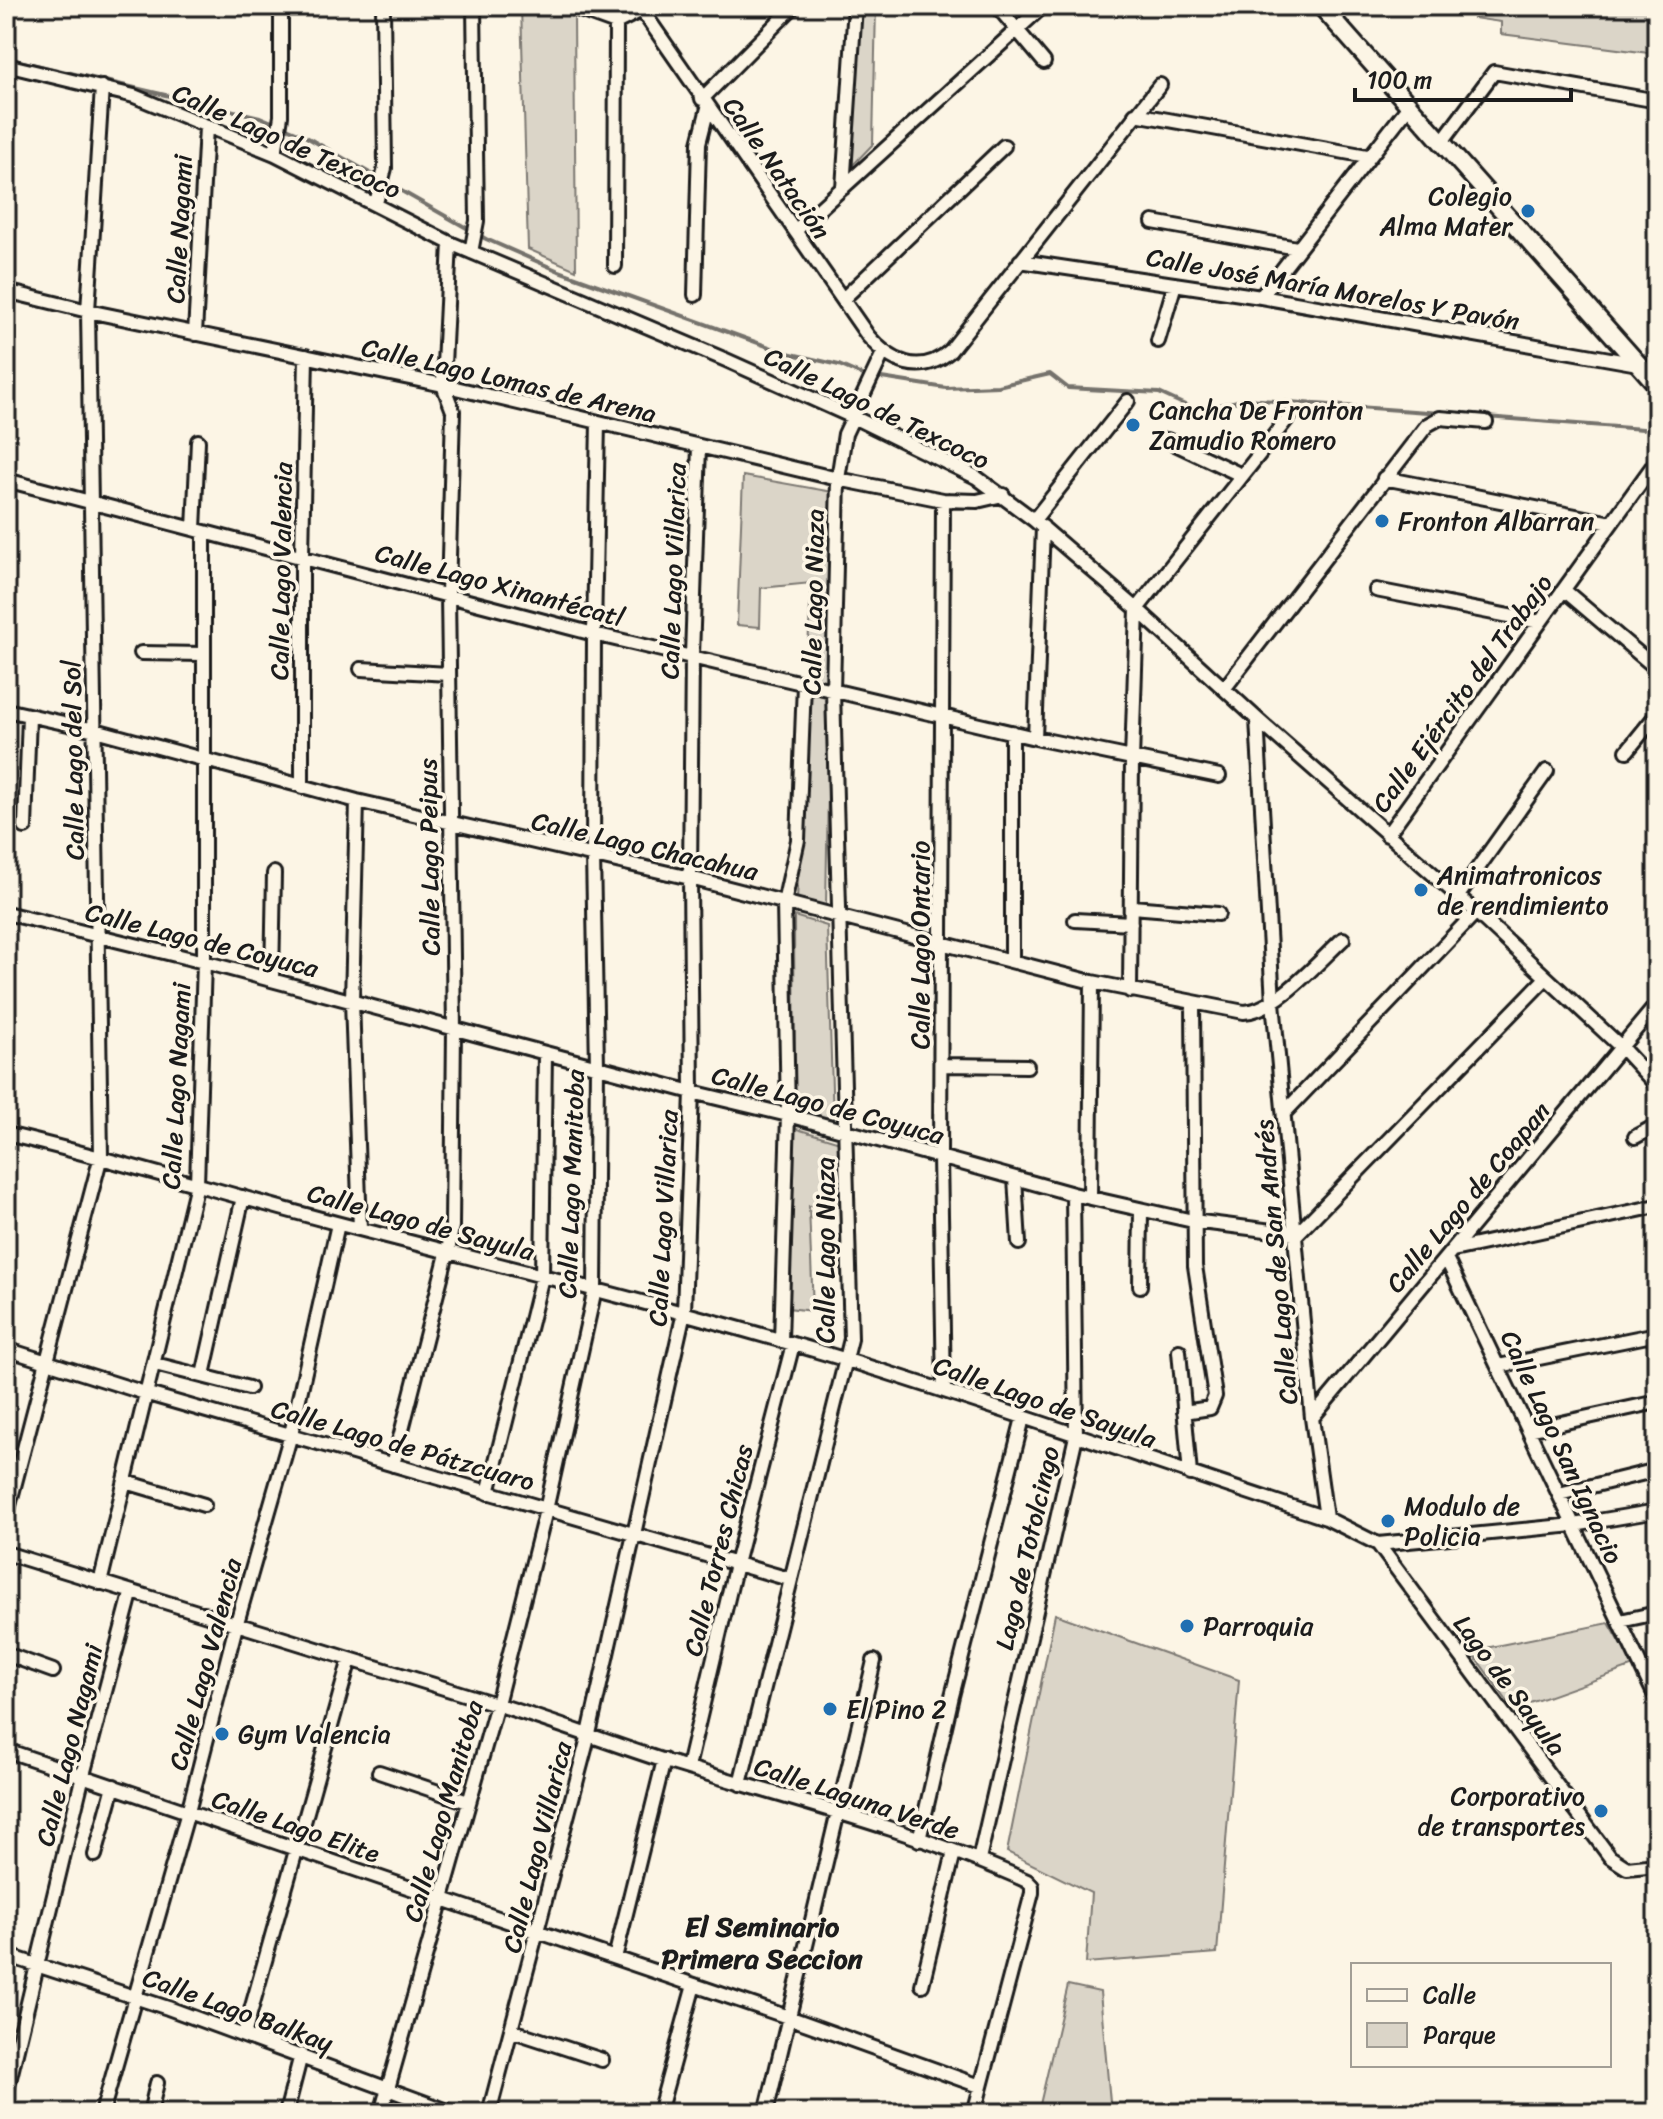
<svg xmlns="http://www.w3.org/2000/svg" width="1663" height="2119" viewBox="0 0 1663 2119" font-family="Sriracha,sans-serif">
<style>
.green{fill:#dbd5c8;stroke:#7c7872;stroke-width:2}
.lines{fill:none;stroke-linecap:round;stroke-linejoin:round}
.stream{stroke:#75726c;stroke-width:4}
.minor-casing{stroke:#1c1c1c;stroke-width:18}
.secondary-casing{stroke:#1c1c1c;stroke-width:22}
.minor{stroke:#fcf5e5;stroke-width:12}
.secondary{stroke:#fcf5e5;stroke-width:16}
.poi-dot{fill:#1f6fb2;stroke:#fcf5e5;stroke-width:3}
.labels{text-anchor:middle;stroke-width:7;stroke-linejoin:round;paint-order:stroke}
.street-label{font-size:26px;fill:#1c1c1c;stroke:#fcf5e5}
.poi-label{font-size:26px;fill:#1c1c1c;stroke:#fcf5e5;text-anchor:start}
.neighbourhood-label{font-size:28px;font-weight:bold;fill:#1c1c1c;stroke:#fcf5e5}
</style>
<rect width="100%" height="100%" fill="#fcf5e5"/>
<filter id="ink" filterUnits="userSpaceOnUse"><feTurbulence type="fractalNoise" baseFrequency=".0125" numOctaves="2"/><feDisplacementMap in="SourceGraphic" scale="16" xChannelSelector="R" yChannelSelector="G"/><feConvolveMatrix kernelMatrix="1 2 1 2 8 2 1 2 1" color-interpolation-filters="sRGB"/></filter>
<g filter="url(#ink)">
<!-- green -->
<path class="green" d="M 521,6 L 541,6 L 574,14 L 576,270 L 528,249 Z
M 859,6 L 876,6 L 873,144 L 852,166 Z
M 1474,6 L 1657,6 L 1657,54 L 1501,34 L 1501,22 L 1473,18 Z
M 743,476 L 833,492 L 826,907 L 797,901 L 811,583 L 761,588 L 760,627 L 737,625 Z
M 794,916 L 827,926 L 833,1122 L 795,1110 Z
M 787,1126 L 840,1142 L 842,1204 L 809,1206 L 813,1311 L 788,1308 Z
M 1055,1614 L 1239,1680 L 1217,1953 L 1086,1963 L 1091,1893 L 1007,1852 Z
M 1609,1623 L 1634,1666 L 1513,1709 L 1471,1651 Z
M 1068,1985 L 1100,1992 L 1111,2113 L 1038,2113 Z"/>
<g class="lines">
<!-- stream -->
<path class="stream" d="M 6,58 L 260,117 L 301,134 L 486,239 L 559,271 L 783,352 L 839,365 L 862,375 L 946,388 L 998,386 L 1050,374 L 1068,388 L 1159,393 L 1196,410 L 1247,399 L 1441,413
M 1486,417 L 1643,429"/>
<defs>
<path id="minor" d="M 569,6 L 616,23
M 639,6 L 868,336 C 890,362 920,377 950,351 L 1160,85
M 997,6 L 1044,62
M 6,65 L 134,96 L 275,154 L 450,243 L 726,360 L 853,417 L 976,477 L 1034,520 L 1137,609 L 1257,719 L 1476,912 L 1621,1047 L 1657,1086
M 702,99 L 794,6
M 1135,114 L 1367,156
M 1441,143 L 1494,72 L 1652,100
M 275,154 L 281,116 L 281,6
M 843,188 L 855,6
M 376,203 L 385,168 L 383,6
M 1153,222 L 1297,248
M 795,231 L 1043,6
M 471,252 L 477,221 L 474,6
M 1020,261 L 1261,297 L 1638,364
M 615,266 L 616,23 L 642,10
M 6,291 L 88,311 L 443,385 L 838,479 L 943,500 L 977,501 L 1003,495
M 695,295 L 699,143 L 708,108
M 1261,297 L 1409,106
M 843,299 L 1004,146
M 195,334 L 206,127
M 1158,341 L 1175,284
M 1167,440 L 1241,475
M 1384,478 L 1611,523
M 6,480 L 594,634 L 1035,738 L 1219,776
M 943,500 L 940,1156 L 944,1391
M 1034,520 L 1128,401
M 194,529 L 198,441
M 1376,590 L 1540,622
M 1564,590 L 1657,669
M 141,653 L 203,654
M 361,669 L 449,674
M 1224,689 L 1427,425 L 1440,418 L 1486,422
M 6,710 L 95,730 L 357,801 L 690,878 L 1092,982 L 1244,1012 C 1276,1011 1319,961 1343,939
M 1257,719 L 1273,1002 L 1312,1418 L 1326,1518
M 1012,732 L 1012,960
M 1035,738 L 1043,527
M 1627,751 L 1657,714
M 302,787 L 302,556 L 306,356
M 357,801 L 352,1001 L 360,1229
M 25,827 L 29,716
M 1387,835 L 1657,460
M 1458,896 L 1547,771
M 1132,907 L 1218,914
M 6,913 L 204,962 L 692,1092 L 788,1115 L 1073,1194 L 1193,1221 L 1297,1234 L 1546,978
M 1075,920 L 1131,923
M 272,980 L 274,873
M 1130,991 L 1132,760 L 1137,609 L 1291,414
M 941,1065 L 1027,1066
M 1285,1112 L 1476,912
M 6,1134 C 118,1160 228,1195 340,1224 C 509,1268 679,1309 847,1360 C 1008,1410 1166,1466 1326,1518 L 1378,1544 L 1610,1857 L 1627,1868 L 1657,1865
M 1635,1137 L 1657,1125
M 1015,1178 L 1019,1243
M 1090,1198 L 1092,982
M 1453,1250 L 1657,1206
M 1446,1258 L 1657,1700
M 1140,1286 L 1141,1210
M 781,1341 L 788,1115 L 784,903 L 798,840 L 804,684
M 6,1349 L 148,1394 L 789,1579
M 1179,1351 L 1190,1474
M 155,1364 L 249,1388
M 1499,1366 L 1657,1334
M 203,1375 L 243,1197
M 1184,1412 L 1210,1408 L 1215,1396 L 1195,1266 L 1193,1003
M 1312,1418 L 1657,1004
M 1529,1430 L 1657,1402
M 393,1465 L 449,1246 L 452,1226 L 454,1029 L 448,594 L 453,411 L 443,385 L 450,243
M 126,1482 L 204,1505
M 488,1493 L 542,1277 L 545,1053
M 1559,1494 L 1657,1470
M 6,1517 L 101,1156 L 88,311 L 102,87
M 1378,1544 L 1574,1525 L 1657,1511
M 6,1553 C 170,1605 335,1653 499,1705 C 554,1722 609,1743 665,1761 C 786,1798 912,1829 1027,1881 L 1032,1886 L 1032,1893 L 974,2113
M 100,1583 L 197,1184 L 204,962 L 204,532
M 1620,1621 L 1657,1613
M 6,1654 L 53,1671
M 6,1750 L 788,2017 L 980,2086
M 688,1767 L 736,1564 L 793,1344
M 379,1772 L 468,1802
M 740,1784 L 851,1339 L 833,691 L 838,479 L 845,434 L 883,353
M 919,1840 L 952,1696 L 1023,1418
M 95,1855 L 114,1786
M 979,1860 L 1076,1436 L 1073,1194
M 6,1955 L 168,2008 L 453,2113
M 615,1958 L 664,1760
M 922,1985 L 954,1852
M 513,2031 L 602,2060
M 244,2035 L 350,1659
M 6,2094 L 83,1775 L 131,1594
M 102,2113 L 188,1812 L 236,1626 L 291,1434 L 338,1224
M 150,2113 L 157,2083
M 286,2113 L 301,2055
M 381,2113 L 497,1704 L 546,1510 L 595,1289 L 597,1066 L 593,855 L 594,634 L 598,422
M 489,2113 L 589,1734 L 684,1312 L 692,1092 L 690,878 L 692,656 L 699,446
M 659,2113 L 694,1985
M 766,2113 L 874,1661"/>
<path id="secondary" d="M 1321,6 L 1657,385"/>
</defs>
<!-- minor casing -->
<use href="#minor" class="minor-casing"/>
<!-- secondary casing -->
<use href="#secondary" class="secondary-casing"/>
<!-- minor -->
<use href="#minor" class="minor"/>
<!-- secondary -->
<use href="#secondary" class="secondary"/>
</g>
</g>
<!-- markers -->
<g class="poi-dot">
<circle cx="1528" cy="211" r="8"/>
<circle cx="1133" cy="425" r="8"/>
<circle cx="1382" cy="521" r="8"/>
<circle cx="1421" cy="890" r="8"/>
<circle cx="1388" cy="1521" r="8"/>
<circle cx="1187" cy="1626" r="8"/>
<circle cx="830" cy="1709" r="8"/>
<circle cx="222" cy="1734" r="8"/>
<circle cx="1601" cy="1811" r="8"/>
</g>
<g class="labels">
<!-- street labels -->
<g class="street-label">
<text transform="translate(287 141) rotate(24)" y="9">Calle Lago de Texcoco</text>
<text transform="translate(777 168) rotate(55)" y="9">Calle Natación</text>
<text transform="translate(179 229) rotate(-87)" y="9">Calle Nagami</text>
<text transform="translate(1333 289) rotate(10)" y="9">Calle José María Morelos Y Pavón</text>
<text transform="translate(509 380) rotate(13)" y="9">Calle Lago Lomas de Arena</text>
<text transform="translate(877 408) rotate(26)" y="9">Calle Lago de Texcoco</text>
<text transform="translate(281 571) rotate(-89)" y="9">Calle Lago Valencia</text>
<text transform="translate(673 571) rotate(-88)" y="9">Calle Lago Villarica</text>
<text transform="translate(500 585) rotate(15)" y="9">Calle Lago Xinantécatl</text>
<text transform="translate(813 602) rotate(-89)" y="9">Calle Lago Niaza</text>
<text transform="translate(1462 693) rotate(-54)" y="9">Calle Ejército del Trabajo</text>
<text transform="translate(73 760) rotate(-91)" y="9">Calle Lago del Sol</text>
<text transform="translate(645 846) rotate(13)" y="9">Calle Lago Chacahua</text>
<text transform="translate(429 857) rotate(-91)" y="9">Calle Lago Peipus</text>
<text transform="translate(202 940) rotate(14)" y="9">Calle Lago de Coyuca</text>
<text transform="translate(920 945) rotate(-90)" y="9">Calle Lago Ontario</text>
<text transform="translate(176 1086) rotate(-87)" y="9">Calle Lago Nagami</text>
<text transform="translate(828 1105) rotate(15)" y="9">Calle Lago de Coyuca</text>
<text transform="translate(571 1184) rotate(-88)" y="9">Calle Lago Manitoba</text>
<text transform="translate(1468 1197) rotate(-50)" y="9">Calle Lago de Coapan</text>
<text transform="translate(663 1218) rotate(-87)" y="9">Calle Lago Villarica</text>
<text transform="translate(421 1222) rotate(15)" y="9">Calle Lago de Sayula</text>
<text transform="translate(825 1250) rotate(-90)" y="9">Calle Lago Niaza</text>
<text transform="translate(1276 1262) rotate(-95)" y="9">Calle Lago de San Andrés</text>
<text transform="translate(1045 1402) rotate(19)" y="9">Calle Lago de Sayula</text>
<text transform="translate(403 1445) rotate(16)" y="9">Calle Lago de Pátzcuaro</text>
<text transform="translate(1562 1447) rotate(65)" y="9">Calle Lago San Ignacio</text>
<text transform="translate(1027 1548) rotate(-77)" y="9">Lago de Totolcingo</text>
<text transform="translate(718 1550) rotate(-76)" y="9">Calle Torres Chicas</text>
<text transform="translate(205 1664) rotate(-75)" y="9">Calle Lago Valencia</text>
<text transform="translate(1510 1685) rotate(53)" y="9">Lago de Sayula</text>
<text transform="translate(69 1745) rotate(-76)" y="9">Calle Lago Nagami</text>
<text transform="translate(857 1798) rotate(18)" y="9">Calle Laguna Verde</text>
<text transform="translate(443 1811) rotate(-74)" y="9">Calle Lago Manitoba</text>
<text transform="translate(296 1826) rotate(19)" y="9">Calle Lago Elite</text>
<text transform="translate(537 1847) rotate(-76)" y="9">Calle Lago Villarica</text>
<text transform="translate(238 2010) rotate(20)" y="9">Calle Lago Balkay</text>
</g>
<!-- poi labels -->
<g class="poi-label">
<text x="1512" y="205" text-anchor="end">Colegio<tspan x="1512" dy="30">Alma Mater</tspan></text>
<text x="1149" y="419">Cancha De Fronton<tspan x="1149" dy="30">Zamudio Romero</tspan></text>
<text x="1398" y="530">Fronton Albarran</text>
<text x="1437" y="884">Animatronicos<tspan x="1437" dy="30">de rendimiento</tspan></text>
<text x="1404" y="1515">Modulo de<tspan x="1404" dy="30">Policia</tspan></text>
<text x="1203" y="1635">Parroquia</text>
<text x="846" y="1718">El Pino 2</text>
<text x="238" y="1743">Gym Valencia</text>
<text x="1585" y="1805" text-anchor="end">Corporativo<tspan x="1585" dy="30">de transportes</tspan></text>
</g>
<!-- neighbourhood labels -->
<g class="neighbourhood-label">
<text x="762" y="1936">El Seminario<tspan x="762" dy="32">Primera Seccion</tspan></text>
</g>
</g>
<!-- margin -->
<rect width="1663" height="2119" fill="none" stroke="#fcf5e5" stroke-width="32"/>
<rect x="16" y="16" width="1631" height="2087" fill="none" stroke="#1c1c1c" stroke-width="3" filter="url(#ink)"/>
<!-- legend -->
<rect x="1351" y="1963" width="260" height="104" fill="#fcf5e5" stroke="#a29e95" stroke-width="2"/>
<rect x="1367" y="1989" width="40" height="12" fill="#fcf5e5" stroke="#a29e95" stroke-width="2"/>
<text x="1423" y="2003" font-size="24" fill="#1c1c1c">Calle</text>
<rect x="1367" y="2023" width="40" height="24" fill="#dbd5c8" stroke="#a29e95" stroke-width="2"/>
<text x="1423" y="2043" font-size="24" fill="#1c1c1c">Parque</text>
<!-- scale -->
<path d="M1355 88v12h216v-12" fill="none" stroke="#1c1c1c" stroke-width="4"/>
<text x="1367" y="88" font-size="24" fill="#1c1c1c" stroke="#fcf5e5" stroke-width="6" paint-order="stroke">100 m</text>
</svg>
